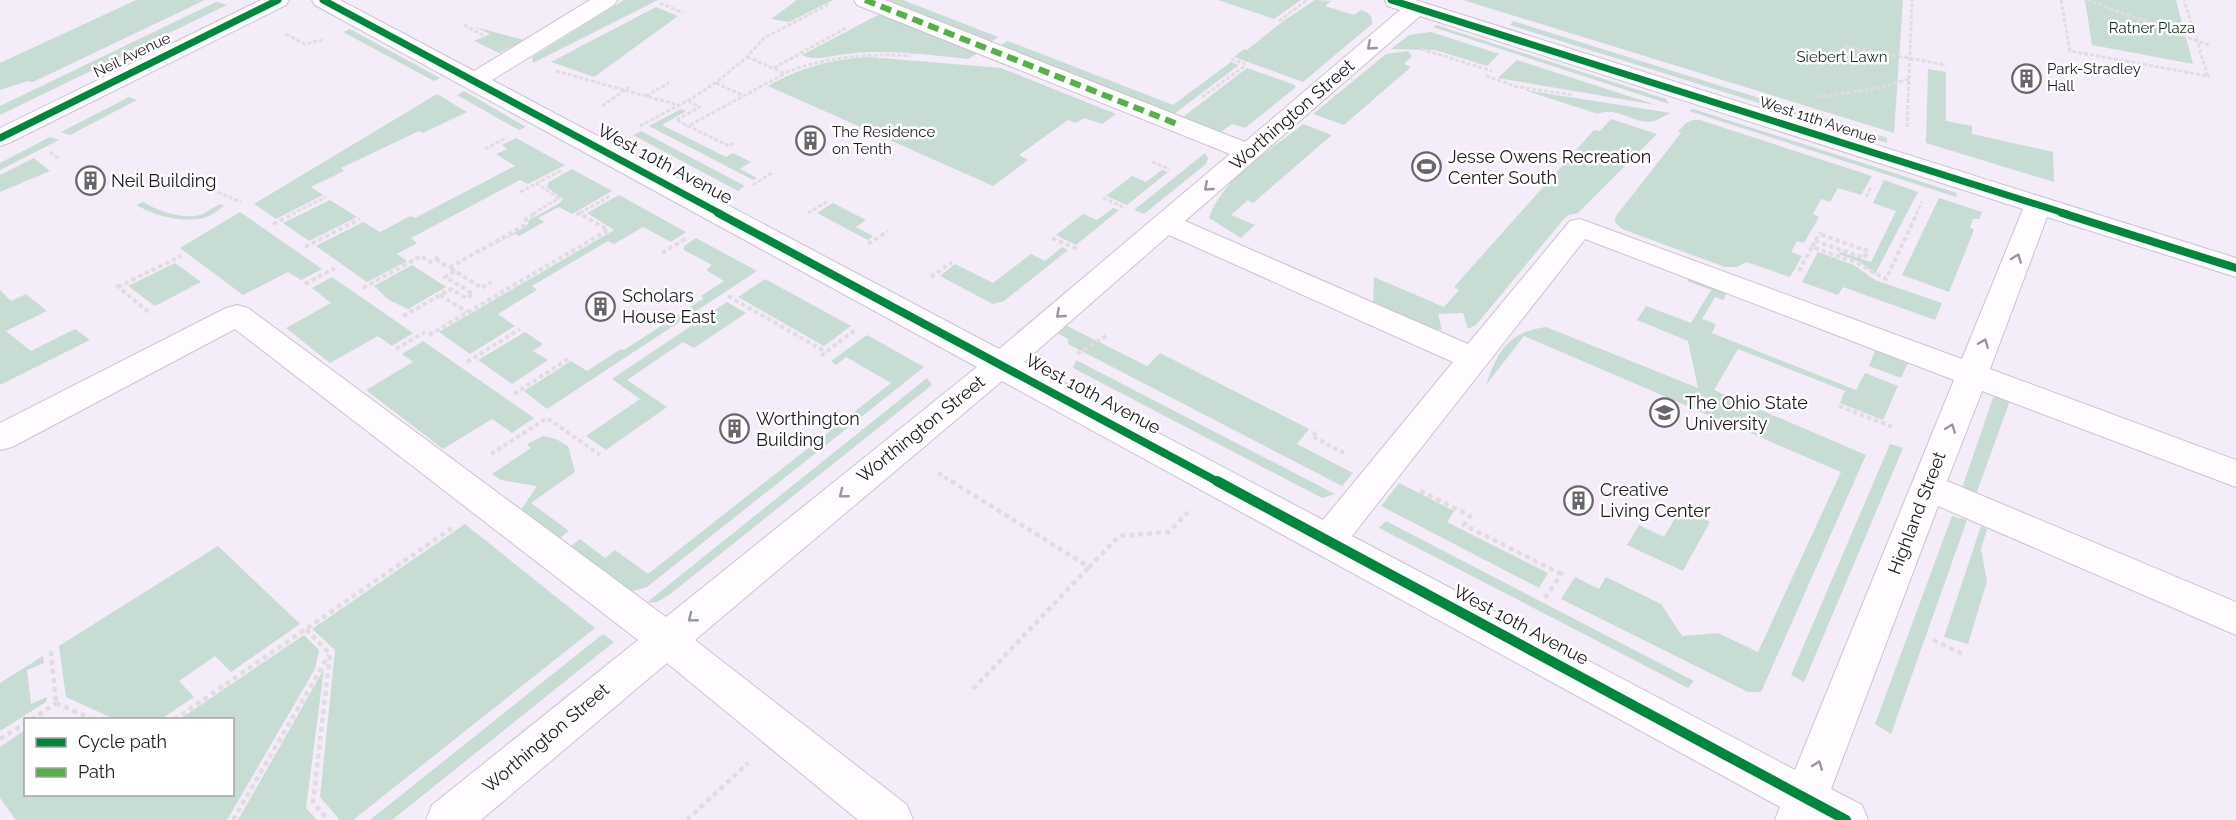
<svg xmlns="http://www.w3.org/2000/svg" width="2236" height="820" viewBox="0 0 2236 820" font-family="Raleway,sans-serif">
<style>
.green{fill:#c7dcd2}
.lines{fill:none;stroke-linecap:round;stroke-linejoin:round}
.minor-casing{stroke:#cbc4ce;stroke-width:2}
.path-far2{stroke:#e0dde1;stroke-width:3;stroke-dasharray:4 2;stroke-linecap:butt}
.path-far1{stroke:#e0dde1;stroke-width:4;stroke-dasharray:4.5 3;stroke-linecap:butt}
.path{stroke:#e0dde1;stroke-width:4.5;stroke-dasharray:5 4;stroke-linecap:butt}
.minor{fill:#fefcfe;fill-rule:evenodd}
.quiet{stroke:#55b145;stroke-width:6;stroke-dasharray:11 6;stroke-linecap:butt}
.cycleway-far2-casing{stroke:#fff;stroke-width:10}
.cycleway-far1-casing{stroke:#fff;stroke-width:12}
.cycleway-casing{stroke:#fff;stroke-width:14}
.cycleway-far2{stroke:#00873e;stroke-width:7}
.cycleway-far1{stroke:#00873e;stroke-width:8}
.cycleway{stroke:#00873e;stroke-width:10}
.oneway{stroke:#9a969b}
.labels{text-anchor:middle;stroke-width:5;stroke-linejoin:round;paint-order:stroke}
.far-park-label{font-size:15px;fill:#11311f;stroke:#fff}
.far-street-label{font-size:15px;fill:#1f1a22;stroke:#fff}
.far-poi-label{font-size:15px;fill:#1f1a22;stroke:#fff;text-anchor:start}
.street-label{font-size:18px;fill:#1f1a22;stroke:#fff}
.poi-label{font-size:18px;fill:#1f1a22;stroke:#fff;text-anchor:start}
</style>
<rect width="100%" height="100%" fill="#f5ecf9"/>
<!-- green -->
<path class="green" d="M 136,0 L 205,0 L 33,82 L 28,81 L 0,90 L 0,63 Z
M 624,0 L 658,0 L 533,63 L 532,57 Z
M 797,0 L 833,0 L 789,22 L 771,19 Z
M 886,0 L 903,0 L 998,37 L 991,42 Z
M 1218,0 L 1301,0 L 1274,19 Z
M 1315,0 L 1331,1 L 1325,6 L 1354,15 L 1361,10 C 1368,12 1373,16 1372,24 L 1303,82 L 1234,57 L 1244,49 L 1247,50 L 1282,22 Z
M 1463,0 L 1903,0 L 1894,133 Z
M 2085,0 L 2176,0 L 2193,64 L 2092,45 Z
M 216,2 L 227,5 L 0,115 L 0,106 Z
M 656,7 L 678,16 L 594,77 L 551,62 Z
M 880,14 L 978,53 L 968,59 C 928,55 887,49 847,54 C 831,55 818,62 802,55 Z
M 1513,21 L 1887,138 L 1887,143 L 1510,25 Z
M 1436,25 L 1666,99 L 1669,104 L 1433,27 Z
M 475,27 L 524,40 L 499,53 L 474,41 L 490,34 Z
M 350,29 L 440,78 L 434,81 L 343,32 Z
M 1431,32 L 1499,54 L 1487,66 L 1435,50 L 1391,49 L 1409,35 Z
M 1008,41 L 1173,105 L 1231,62 L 1239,65 L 1174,114 L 1001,45 Z
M 1408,51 L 1412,56 L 1404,64 L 1411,67 L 1344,125 L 1313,114 L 1386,54 Z
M 870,57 L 1001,68 L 1116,114 L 1102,124 L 1084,118 L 1076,123 L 1068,120 L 1019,155 L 1028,160 L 993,186 L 768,86 C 801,67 833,59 870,57 Z
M 1517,60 L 1656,105 L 1498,78 Z
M 1247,68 L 1295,85 L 1295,88 L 1245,128 L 1232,124 L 1221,132 L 1183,117 Z
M 1928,69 L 1946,72 L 1946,121 L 1972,126 L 1972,134 L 2053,152 L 2054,182 L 1926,143 Z
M 1524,90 L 1671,113 C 1665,115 1655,122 1649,122 C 1632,122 1615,106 1598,114 Z
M 464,91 L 473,96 L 526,127 L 519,130 L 457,95 Z
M 437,94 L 467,112 L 423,133 L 419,131 L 341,168 L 344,171 L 311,187 L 323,195 L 276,219 L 254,204 Z
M 129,97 L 137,100 L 70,135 L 61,132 Z
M 681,109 L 686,111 L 662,125 L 726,157 L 733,153 L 751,162 L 740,169 L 757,178 L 753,180 L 649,126 Z
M 1693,109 L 1957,193 L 1956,197 L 1689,111 Z
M 1611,119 L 1657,134 L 1578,213 L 1569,215 L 1563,220 L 1476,325 L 1468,329 L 1463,313 L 1438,314 L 1442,330 L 1429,328 L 1373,303 L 1374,277 L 1444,307 L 1459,290 L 1454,287 L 1594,130 L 1600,131 Z
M 1693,120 L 1700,120 L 1872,176 L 1861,195 L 1838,188 L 1830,202 L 1821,199 L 1813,214 L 1819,217 L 1804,243 L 1797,241 L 1791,252 L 1802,256 L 1790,277 L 1746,262 L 1737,267 L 1725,267 L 1622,229 L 1615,222 L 1616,216 L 1681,133 L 1678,132 L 1686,123 Z
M 1303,124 L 1332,135 L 1253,203 L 1248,200 L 1231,215 L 1255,225 L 1241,238 L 1209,218 C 1224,176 1270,151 1303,124 Z
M 641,131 L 745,186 L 738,191 L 633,135 Z
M 50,137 L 59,140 L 0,170 L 0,163 Z
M 516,138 L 565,165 L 528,184 L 520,180 L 411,238 L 417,243 L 397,254 L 407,261 L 367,282 L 316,246 L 363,222 L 380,232 L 410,216 L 415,218 L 515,166 L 496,154 L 507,149 L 502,145 Z
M 1205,153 L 1208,158 L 1206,164 L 1144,214 L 1134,210 Z
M 34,158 L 50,171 L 0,192 L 0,175 Z
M 572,169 L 612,191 L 572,214 L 559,207 L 538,218 L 544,222 L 519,236 L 515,234 L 480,252 L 527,226 L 529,220 L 560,203 L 563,199 L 547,187 L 549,182 Z
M 1162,170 L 1168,172 L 1127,205 L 1106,196 L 1132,176 L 1146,182 Z
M 1884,180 L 1918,192 L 1875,274 L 1860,262 L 1839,254 L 1840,252 L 1871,262 L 1896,211 L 1873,203 Z
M 619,195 L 686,232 L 671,242 L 643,227 L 614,244 L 608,241 L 532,286 L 537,290 L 498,314 L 515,326 L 470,354 L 439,332 L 614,230 L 587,213 Z
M 1939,198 L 1982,212 L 1979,219 L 1973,219 L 1970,227 L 1974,230 L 1949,292 L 1902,275 Z
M 330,200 L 357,217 L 309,241 L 283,223 Z
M 143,202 C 158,211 185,221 203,214 C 209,211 214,207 220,204 L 224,206 C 218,210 210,217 203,218 C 181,223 156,216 136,205 Z
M 833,203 L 866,220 L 856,227 L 873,236 L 868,240 L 817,213 Z
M 1113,208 L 1119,210 L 1076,245 L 1056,235 L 1083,214 L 1097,220 Z
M 240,212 L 322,269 L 301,280 L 288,272 L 243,295 L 180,248 Z
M 696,238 L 757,271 L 547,409 L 524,391 L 571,361 L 587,371 L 621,349 L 624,350 L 704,298 L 701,296 L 724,281 L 706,270 L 712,265 L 684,250 L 684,246 Z
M 1062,247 L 1068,250 L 1004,301 L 993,304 L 940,276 L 955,264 L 993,283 L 1031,254 L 1045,261 Z
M 1818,252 L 1854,265 L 1875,280 L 1942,303 L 1935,320 L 1843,287 L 1838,295 L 1802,282 Z
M 175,263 L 201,282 L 155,306 L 128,286 Z
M 412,265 L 446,287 L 408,309 L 389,300 L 374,286 Z
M 332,277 L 413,333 L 392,346 L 378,336 L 330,363 L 286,328 L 331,303 L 312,288 Z
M 1690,278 L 1729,290 L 1723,300 L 1715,297 L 1702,319 L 1716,324 L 1712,333 L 1856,390 L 1865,373 L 1898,386 L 1883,420 L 1840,403 L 1845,391 L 1738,349 L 1714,390 L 1866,455 L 1761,692 L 1748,692 L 1561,599 L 1575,577 L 1599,589 L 1606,577 L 1661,604 L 1682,636 L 1718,633 L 1758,652 L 1841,472 L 1524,336 L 1486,385 C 1498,351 1508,332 1546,327 L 1698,388 L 1688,341 L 1637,320 L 1646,306 L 1691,323 L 1711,290 L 1687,281 Z
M 765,279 L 851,326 L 824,346 L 738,297 Z
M 0,290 L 11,301 L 26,294 L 47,311 L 6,331 L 31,351 L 75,329 L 90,340 L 0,385 Z
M 727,302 L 746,313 L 694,348 L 683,342 L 627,380 L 667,407 L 606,450 L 586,436 L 640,399 L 612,379 Z
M 1801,318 L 1910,359 L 1901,378 L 1869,366 L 1875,351 L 1805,324 Z
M 1057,321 L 1147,366 L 1160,353 L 1309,429 L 1297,444 L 1353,473 L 1342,486 L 1068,344 L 1068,339 L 1048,328 Z
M 525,332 L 543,344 L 533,351 L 548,360 L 512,384 L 478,360 Z
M 867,335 L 924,367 L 647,587 L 629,592 L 570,547 L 580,539 L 605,558 L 615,550 L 648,574 L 891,383 L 846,357 L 836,365 L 831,361 Z
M 423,341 L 534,418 L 512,433 L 492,419 L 443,449 L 366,390 L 413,362 L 402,354 Z
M 1076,360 L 1335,494 L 1322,498 L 1073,368 Z
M 927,378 L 932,385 L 669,595 L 657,602 L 646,603 Z
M 1997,395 L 2011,398 L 1975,497 L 1966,492 L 1963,485 L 1993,398 Z
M 543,436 L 556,439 L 568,446 L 575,472 L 531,503 L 569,531 L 559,539 L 521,510 L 537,486 L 501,480 L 492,474 L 531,448 L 527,444 Z
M 1890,444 L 1903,448 L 1804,682 L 1791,675 Z
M 1399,483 L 1454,511 L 1447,522 L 1548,573 L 1539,588 L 1381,506 Z
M 1681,508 L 1710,522 L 1683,571 L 1627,545 L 1639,525 L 1664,537 Z
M 1952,516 L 1967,520 L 1891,734 L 1875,724 Z
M 1386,521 L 1694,681 L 1688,688 L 1379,528 Z
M 465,524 L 595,628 L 353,820 L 340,820 L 320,797 L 335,650 L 312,629 Z
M 1981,526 L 1987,529 L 1981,549 L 1987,581 L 1968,644 L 1944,637 Z
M 218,546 L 300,624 L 231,672 L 215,656 L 179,681 L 194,697 L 161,719 L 116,720 L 66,697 L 59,646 Z
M 603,634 L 614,642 L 392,820 L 370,820 Z
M 304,635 L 319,650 L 315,669 L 227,820 L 16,820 L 0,798 L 0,747 L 25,730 L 26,794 L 232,794 L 232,720 L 180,719 Z
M 43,656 L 44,663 L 27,670 L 31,704 L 47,697 L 46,702 L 0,731 L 0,683 Z
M 324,669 L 306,808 L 317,820 L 238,820 Z"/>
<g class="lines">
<defs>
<path id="minor" d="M 261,0 L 289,0 L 286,5 L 9,143 L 0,146 L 0,128 Z
M 312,0 L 340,0 L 474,71 L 590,0 L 617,0 L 614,5 L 492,80 L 999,349 L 1230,154 L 857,5 L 854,0 L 885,0 L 1245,142 L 1400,10 L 1387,6 L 1385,0 L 1415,0 L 2236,258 L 2236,277 L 2047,217 L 1990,369 L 2236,460 L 2236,487 L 1982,391 L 1947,481 L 2236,602 L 2236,635 L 1938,506 L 1831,789 L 1862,805 L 1868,820 L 1775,820 L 1780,807 L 1002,381 L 695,640 L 907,805 L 913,820 L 858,820 L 667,663 L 481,820 L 426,820 L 432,805 L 638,640 L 235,329 L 12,447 L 0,450 L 0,423 L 226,308 L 237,305 L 248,308 L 666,617 L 977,367 L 315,5 ZM 1420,16 L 2023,209 L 1962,359 L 1580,219 L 1570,221 L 1468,344 L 1185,221 ZM 1169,235 L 1453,362 L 1323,520 L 1024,362 ZM 1585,239 L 1954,380 L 1795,770 L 1352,536 Z"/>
</defs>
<!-- minor casing -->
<use href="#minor" class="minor-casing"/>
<!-- path-far2 -->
<path class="path-far2" d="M 2061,0 L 2070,51 L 2208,76 L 2184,0
M 2087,0 L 2211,46
M 660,3 L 683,13
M 1279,21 L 1307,0
M 464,25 L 483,35
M 286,34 L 304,44 L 323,40
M 1845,46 L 1946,65
M 1421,49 L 1492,71
M 747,57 L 784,73 C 826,57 867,53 911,56
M 1231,59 L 1245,64
M 774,68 L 846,28
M 556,71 L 678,105
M 1486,76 L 1518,87 L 1573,95
M 716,83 L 744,96
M 646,96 L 669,83
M 1202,97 L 1246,65
M 1817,97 L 1880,88 L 1909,79
M 688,101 L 700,107 L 676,120 L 688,126
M 602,106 L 629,87
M 640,126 L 696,96 L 715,83 L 747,57 L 764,38 L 829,4
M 1907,127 L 1912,0
M 734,143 L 729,146 L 688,126 L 784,74
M 485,149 L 506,138
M 50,152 L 59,159
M 1152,162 L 1170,169
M 179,176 L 241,202
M 753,185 L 772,173
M 520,192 L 562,170
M 1866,197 L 1871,187
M 1103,198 L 1126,208
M 580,213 L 610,196
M 808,213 L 828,201
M 292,214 L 326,197
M 533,214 L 559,198 L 536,183
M 577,214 L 581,214
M 1916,214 L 1922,202"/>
<!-- path-far1 -->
<path class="path-far1" d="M 273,224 L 295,213
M 1052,238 L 1077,249
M 1815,241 L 1864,258 L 1868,251 L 1819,234
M 868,244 L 888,231
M 305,247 L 360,219
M 1812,247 L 1820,232
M 662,253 L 687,238
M 436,259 L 449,268
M 455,271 L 449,268 L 525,225 L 526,219 L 536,213
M 1799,271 L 1812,247 L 1857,263 L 1886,279 L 1917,213
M 931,277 L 952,262
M 305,284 L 335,268
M 116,285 L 151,314
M 118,287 L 181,256
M 363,288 L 421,256 L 430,262 L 439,257
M 440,295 L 467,312
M 728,296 L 826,352
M 403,316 L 451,289 L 466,298 L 473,294 L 445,277 L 455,271 L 482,288 L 491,282
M 429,335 L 608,230 L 579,213 L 575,216
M 396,349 L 425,332
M 1077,354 L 1106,336
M 821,356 L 856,329
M 467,362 L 520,329
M 514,394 L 568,359
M 1839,406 L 1893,427
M 1316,432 L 1312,436 L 1344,453
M 491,454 L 547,418 L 600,455
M 938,473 L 954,483"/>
<!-- path -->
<path class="path" d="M 951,481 L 1089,567 L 1119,536 L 1169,532 L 1188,512
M 1420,491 L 1470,516 L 1464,525 L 1561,574
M 1545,598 L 1563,572
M 306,629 L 330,654 L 313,802 L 328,820
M 1933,640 L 1965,655
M 51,651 L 56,703
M 973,689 L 1089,567
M 56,703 L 94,720
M 31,720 L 56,703
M 174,720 L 452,528
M 0,739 L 26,723
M 233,820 L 329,655
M 687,820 L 748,763"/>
<!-- minor -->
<use href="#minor" class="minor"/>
<!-- quiet -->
<path class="quiet" d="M 865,0 L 1177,124"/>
<defs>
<path id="cycleway-far2" d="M 323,0 L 721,214
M 1391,0 L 2067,214
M 0,138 L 278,0"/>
<path id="cycleway-far1" d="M 718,213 L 1220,483
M 2062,213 L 2236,268"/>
<path id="cycleway" d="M 1217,481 L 1846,820"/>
</defs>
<!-- cycleway-far2 casing -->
<use href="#cycleway-far2" class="cycleway-far2-casing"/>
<!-- cycleway-far1 casing -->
<use href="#cycleway-far1" class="cycleway-far1-casing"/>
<!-- cycleway casing -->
<use href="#cycleway" class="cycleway-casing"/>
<!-- cycleway-far2 -->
<use href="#cycleway-far2" class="cycleway-far2"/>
<!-- cycleway-far1 -->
<use href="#cycleway-far1" class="cycleway-far1"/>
<!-- cycleway -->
<use href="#cycleway" class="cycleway"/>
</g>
<!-- one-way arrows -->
<defs><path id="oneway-chevron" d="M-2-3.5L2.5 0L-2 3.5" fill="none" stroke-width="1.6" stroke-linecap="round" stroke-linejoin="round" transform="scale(1.5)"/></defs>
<g class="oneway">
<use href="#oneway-chevron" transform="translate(1371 46) rotate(139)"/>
<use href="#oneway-chevron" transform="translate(1208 187) rotate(139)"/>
<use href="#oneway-chevron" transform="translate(2017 258) rotate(-69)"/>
<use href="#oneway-chevron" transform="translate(1060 314) rotate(139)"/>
<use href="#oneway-chevron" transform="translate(1984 343) rotate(-68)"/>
<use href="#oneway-chevron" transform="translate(1951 428) rotate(-69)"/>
<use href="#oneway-chevron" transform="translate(843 494) rotate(141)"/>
<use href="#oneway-chevron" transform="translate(692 618) rotate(141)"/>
<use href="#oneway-chevron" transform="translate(1818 765) rotate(-69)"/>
</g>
<!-- icons -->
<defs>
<symbol id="building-ring" viewBox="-11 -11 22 22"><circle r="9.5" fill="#fff" stroke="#6a646d" stroke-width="1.5"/><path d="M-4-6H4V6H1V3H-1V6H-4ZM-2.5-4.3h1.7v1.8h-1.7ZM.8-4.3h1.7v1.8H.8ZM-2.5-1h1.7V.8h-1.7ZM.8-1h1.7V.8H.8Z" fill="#6a646d"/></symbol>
<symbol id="stadium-ring" viewBox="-11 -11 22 22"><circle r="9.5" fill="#fff" stroke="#6a646d" stroke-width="1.5"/><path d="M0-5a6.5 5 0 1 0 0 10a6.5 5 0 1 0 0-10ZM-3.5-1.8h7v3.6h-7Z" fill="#6a646d"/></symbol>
<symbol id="university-ring" viewBox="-11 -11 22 22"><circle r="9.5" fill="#fff" stroke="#6a646d" stroke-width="1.5"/><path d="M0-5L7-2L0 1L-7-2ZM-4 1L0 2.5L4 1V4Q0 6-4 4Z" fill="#6a646d"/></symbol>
</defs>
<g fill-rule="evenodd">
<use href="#building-ring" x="2010" y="62" width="33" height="33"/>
<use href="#building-ring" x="794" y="124" width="33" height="33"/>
<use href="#stadium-ring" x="1410" y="150" width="33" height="33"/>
<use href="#building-ring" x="74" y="164" width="33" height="33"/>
<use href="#building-ring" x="584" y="290" width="33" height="33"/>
<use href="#university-ring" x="1648" y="396" width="33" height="33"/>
<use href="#building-ring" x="718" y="412" width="33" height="33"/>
<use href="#building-ring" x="1562" y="484" width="33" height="33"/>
</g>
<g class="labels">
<!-- far-park labels -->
<g class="far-park-label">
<text x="2152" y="33">Ratner Plaza</text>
<text x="1842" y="62">Siebert Lawn</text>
</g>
<!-- far-street labels -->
<g class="far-street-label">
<text transform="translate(132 55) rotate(-26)" y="5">Neil Avenue</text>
<text transform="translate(1818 120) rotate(18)" y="5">West 11th Avenue</text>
</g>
<!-- far-poi labels -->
<g class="far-poi-label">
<text x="2047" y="74">Park-Stradley<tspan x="2047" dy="17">Hall</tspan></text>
<text x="832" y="137">The Residence<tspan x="832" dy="17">on Tenth</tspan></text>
</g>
<!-- street labels -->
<g class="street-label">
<text transform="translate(1292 115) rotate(-41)" y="6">Worthington Street</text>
<text transform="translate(665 164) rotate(28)" y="6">West 10th Avenue</text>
<text transform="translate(1093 394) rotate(28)" y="6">West 10th Avenue</text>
<text transform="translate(921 429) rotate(-39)" y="6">Worthington Street</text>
<text transform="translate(1917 513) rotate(-69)" y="6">Highland Street</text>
<text transform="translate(1521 625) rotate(28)" y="6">West 10th Avenue</text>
<text transform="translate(546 738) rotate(-40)" y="6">Worthington Street</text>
</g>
<!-- poi labels -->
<g class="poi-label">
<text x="1448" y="163">Jesse Owens Recreation<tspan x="1448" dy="21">Center South</tspan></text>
<text x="111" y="187">Neil Building</text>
<text x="622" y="302">Scholars<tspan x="622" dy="21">House East</tspan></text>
<text x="1685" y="409">The Ohio State<tspan x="1685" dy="21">University</tspan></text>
<text x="756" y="425">Worthington<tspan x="756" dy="21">Building</tspan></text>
<text x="1600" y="496">Creative<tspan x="1600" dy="21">Living Center</tspan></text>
</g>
</g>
<!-- legend -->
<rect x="24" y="718" width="210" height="78" fill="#ffffff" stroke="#a5a3a7" stroke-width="1.5"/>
<rect x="36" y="738" width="30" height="9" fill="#00873e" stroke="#a5a3a7" stroke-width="1.5"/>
<text x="78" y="748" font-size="18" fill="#1f1a22">Cycle path</text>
<rect x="36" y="768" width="30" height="9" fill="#55b145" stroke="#a5a3a7" stroke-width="1.5"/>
<text x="78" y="778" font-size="18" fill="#1f1a22">Path</text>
</svg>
